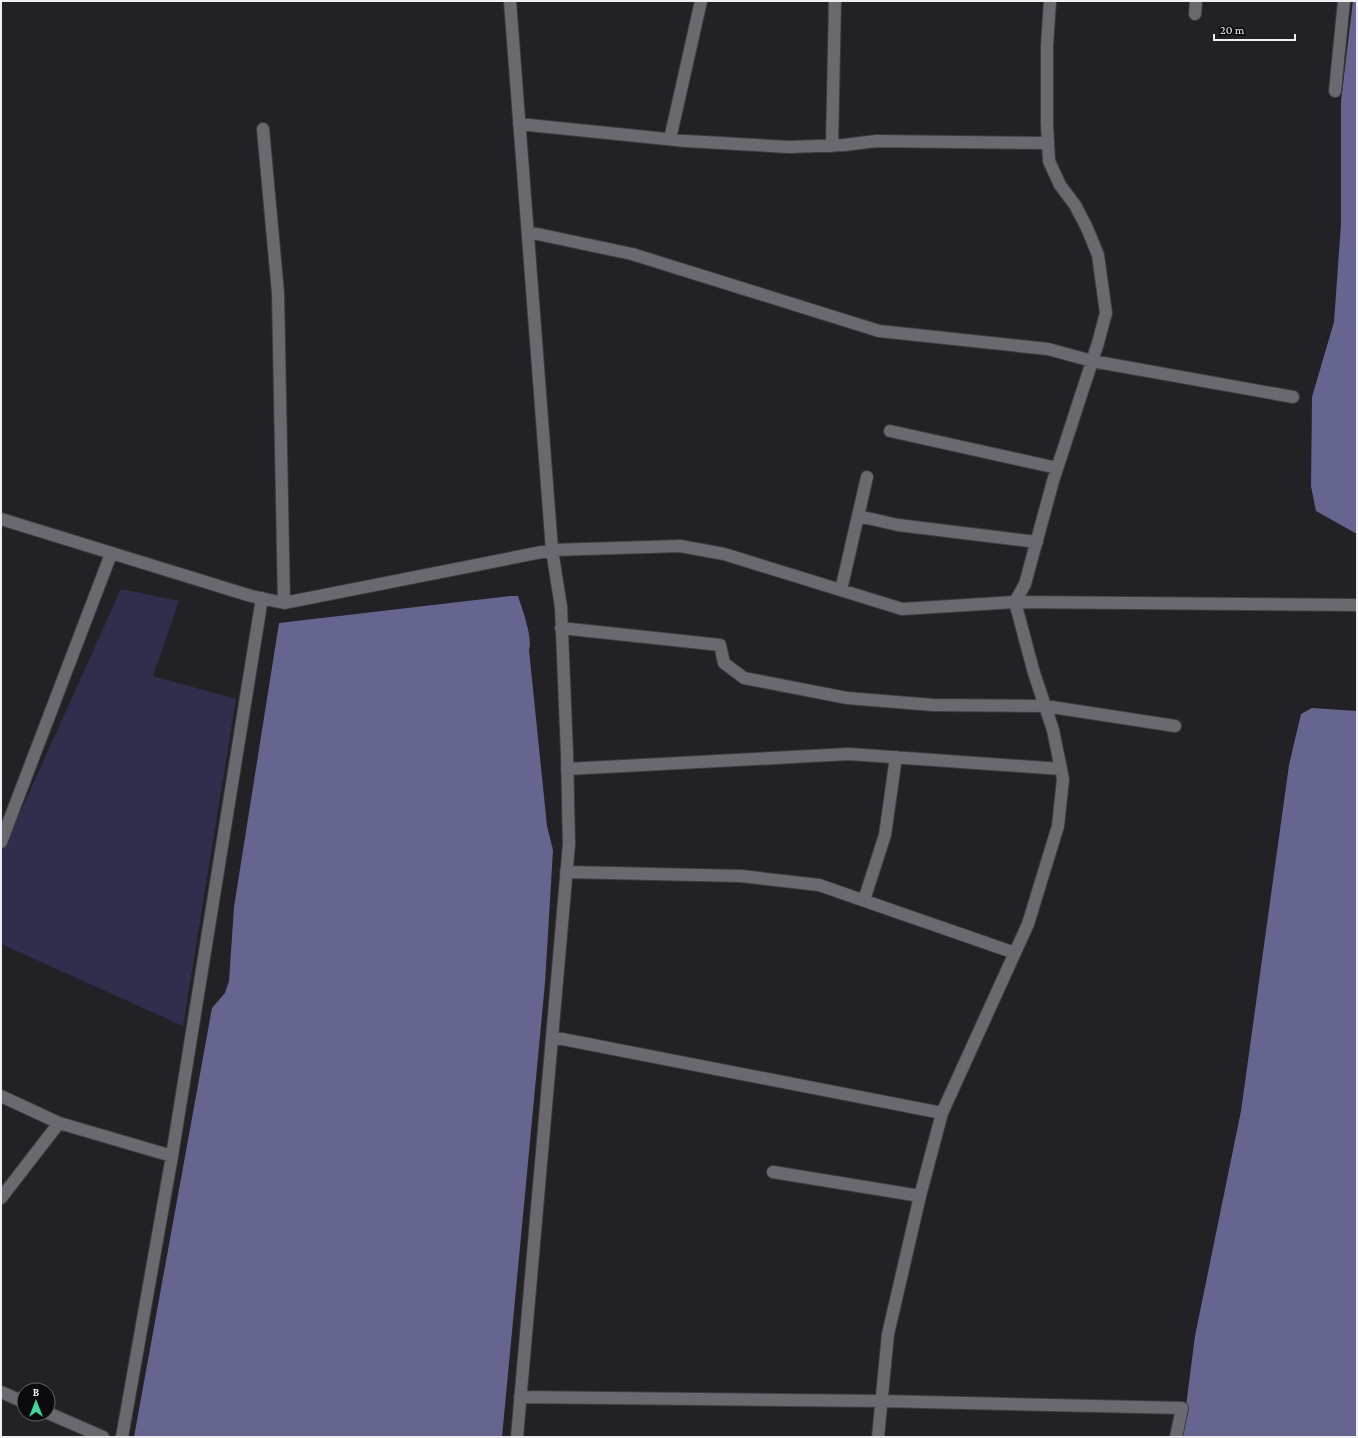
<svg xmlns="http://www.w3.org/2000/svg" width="1358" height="1438" viewBox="0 0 1358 1438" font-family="'Crimson Pro',serif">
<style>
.green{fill:#2f2e4d}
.water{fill:#66658f}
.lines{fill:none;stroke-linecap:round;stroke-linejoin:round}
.minor-casing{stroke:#3c3c41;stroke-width:14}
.minor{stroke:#69696f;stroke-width:12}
</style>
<rect width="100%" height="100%" fill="#212126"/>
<!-- green -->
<path class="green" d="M 121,589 L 179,601 L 153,676 L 236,699 L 183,1026 L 1,944 L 1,855 Z"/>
<!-- water -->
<path class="water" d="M 1353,1 L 1357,1 L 1357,534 L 1316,511 L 1311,486 L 1312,397 L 1334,322 L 1341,224 L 1341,101 Z
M 511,596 L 518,596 C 522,608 533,638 529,650 L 547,826 L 553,850 L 545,983 L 502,1437 L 134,1437 L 212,1008 L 225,993 L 229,981 L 234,907 L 279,623 Z
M 1312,708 L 1357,711 L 1357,1437 L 1182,1437 L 1195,1336 L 1241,1111 L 1289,765 L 1301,714 Z"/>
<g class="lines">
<defs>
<path id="minor" d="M 510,1 L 552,550 L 561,607 L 567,754 L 569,844 L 517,1437
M 1195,14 L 1196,1
M 1335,91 L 1344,1
M 519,124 L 686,141 L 789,147 L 844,145 L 876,141 L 1048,143
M 263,129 L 278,293 L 284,603
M 670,139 L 701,1
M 832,146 L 835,1
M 528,232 L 632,254 L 879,331 L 1048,349 L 1092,361 L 1293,397
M 890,431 L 1057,468
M 858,516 L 898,525 L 1037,542
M 1,519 L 251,596 L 284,603 L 552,550 L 680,546 L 724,554 L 902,609 L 1015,602 L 1357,605
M 841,590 L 867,477
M 561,628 L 720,645 L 724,663 L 744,678 L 847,698 L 933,705 L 1045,706 L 1175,726
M 567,769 L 849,754 L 1061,769
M 1,842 L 111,554
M 566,872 L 741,876 L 819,885 L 1015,953
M 864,900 L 885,835 L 896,757
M 552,1037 L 942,1113
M 1,1096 L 59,1123 L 172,1156
M 773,1172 L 920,1196
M 1,1198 L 59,1123
M 1,1392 L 24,1402
M 520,1397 L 881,1401 L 1182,1408 L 1176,1437
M 48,1413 L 103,1437
M 122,1437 L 172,1156 L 262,598
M 878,1437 L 888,1334 L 920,1196 L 942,1113 L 1028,924 L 1058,826 L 1063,779 L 1053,730 L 1034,673 L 1015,602 L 1025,584 L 1053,481 L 1098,343 L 1106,313 L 1098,255 L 1087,228 L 1075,205 L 1060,185 L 1049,161 L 1047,124 L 1047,46 L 1050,1"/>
</defs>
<!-- minor casing -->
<use href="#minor" class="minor-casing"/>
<!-- minor -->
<use href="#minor" class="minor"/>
</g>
<!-- border -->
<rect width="1358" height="1438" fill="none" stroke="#efeff3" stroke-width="4"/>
<!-- north arrow -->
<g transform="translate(36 1402)"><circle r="19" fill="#0b0b0d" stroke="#666669"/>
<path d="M0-3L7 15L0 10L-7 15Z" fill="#47d49d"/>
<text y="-6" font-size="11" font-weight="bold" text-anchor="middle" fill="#efeff3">B</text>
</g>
<!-- scale -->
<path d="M1214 34v6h81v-6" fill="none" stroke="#efeff3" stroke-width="2"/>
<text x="1220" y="34" font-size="12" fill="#efeff3" stroke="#0b0b0d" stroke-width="3" paint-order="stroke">20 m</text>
</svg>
